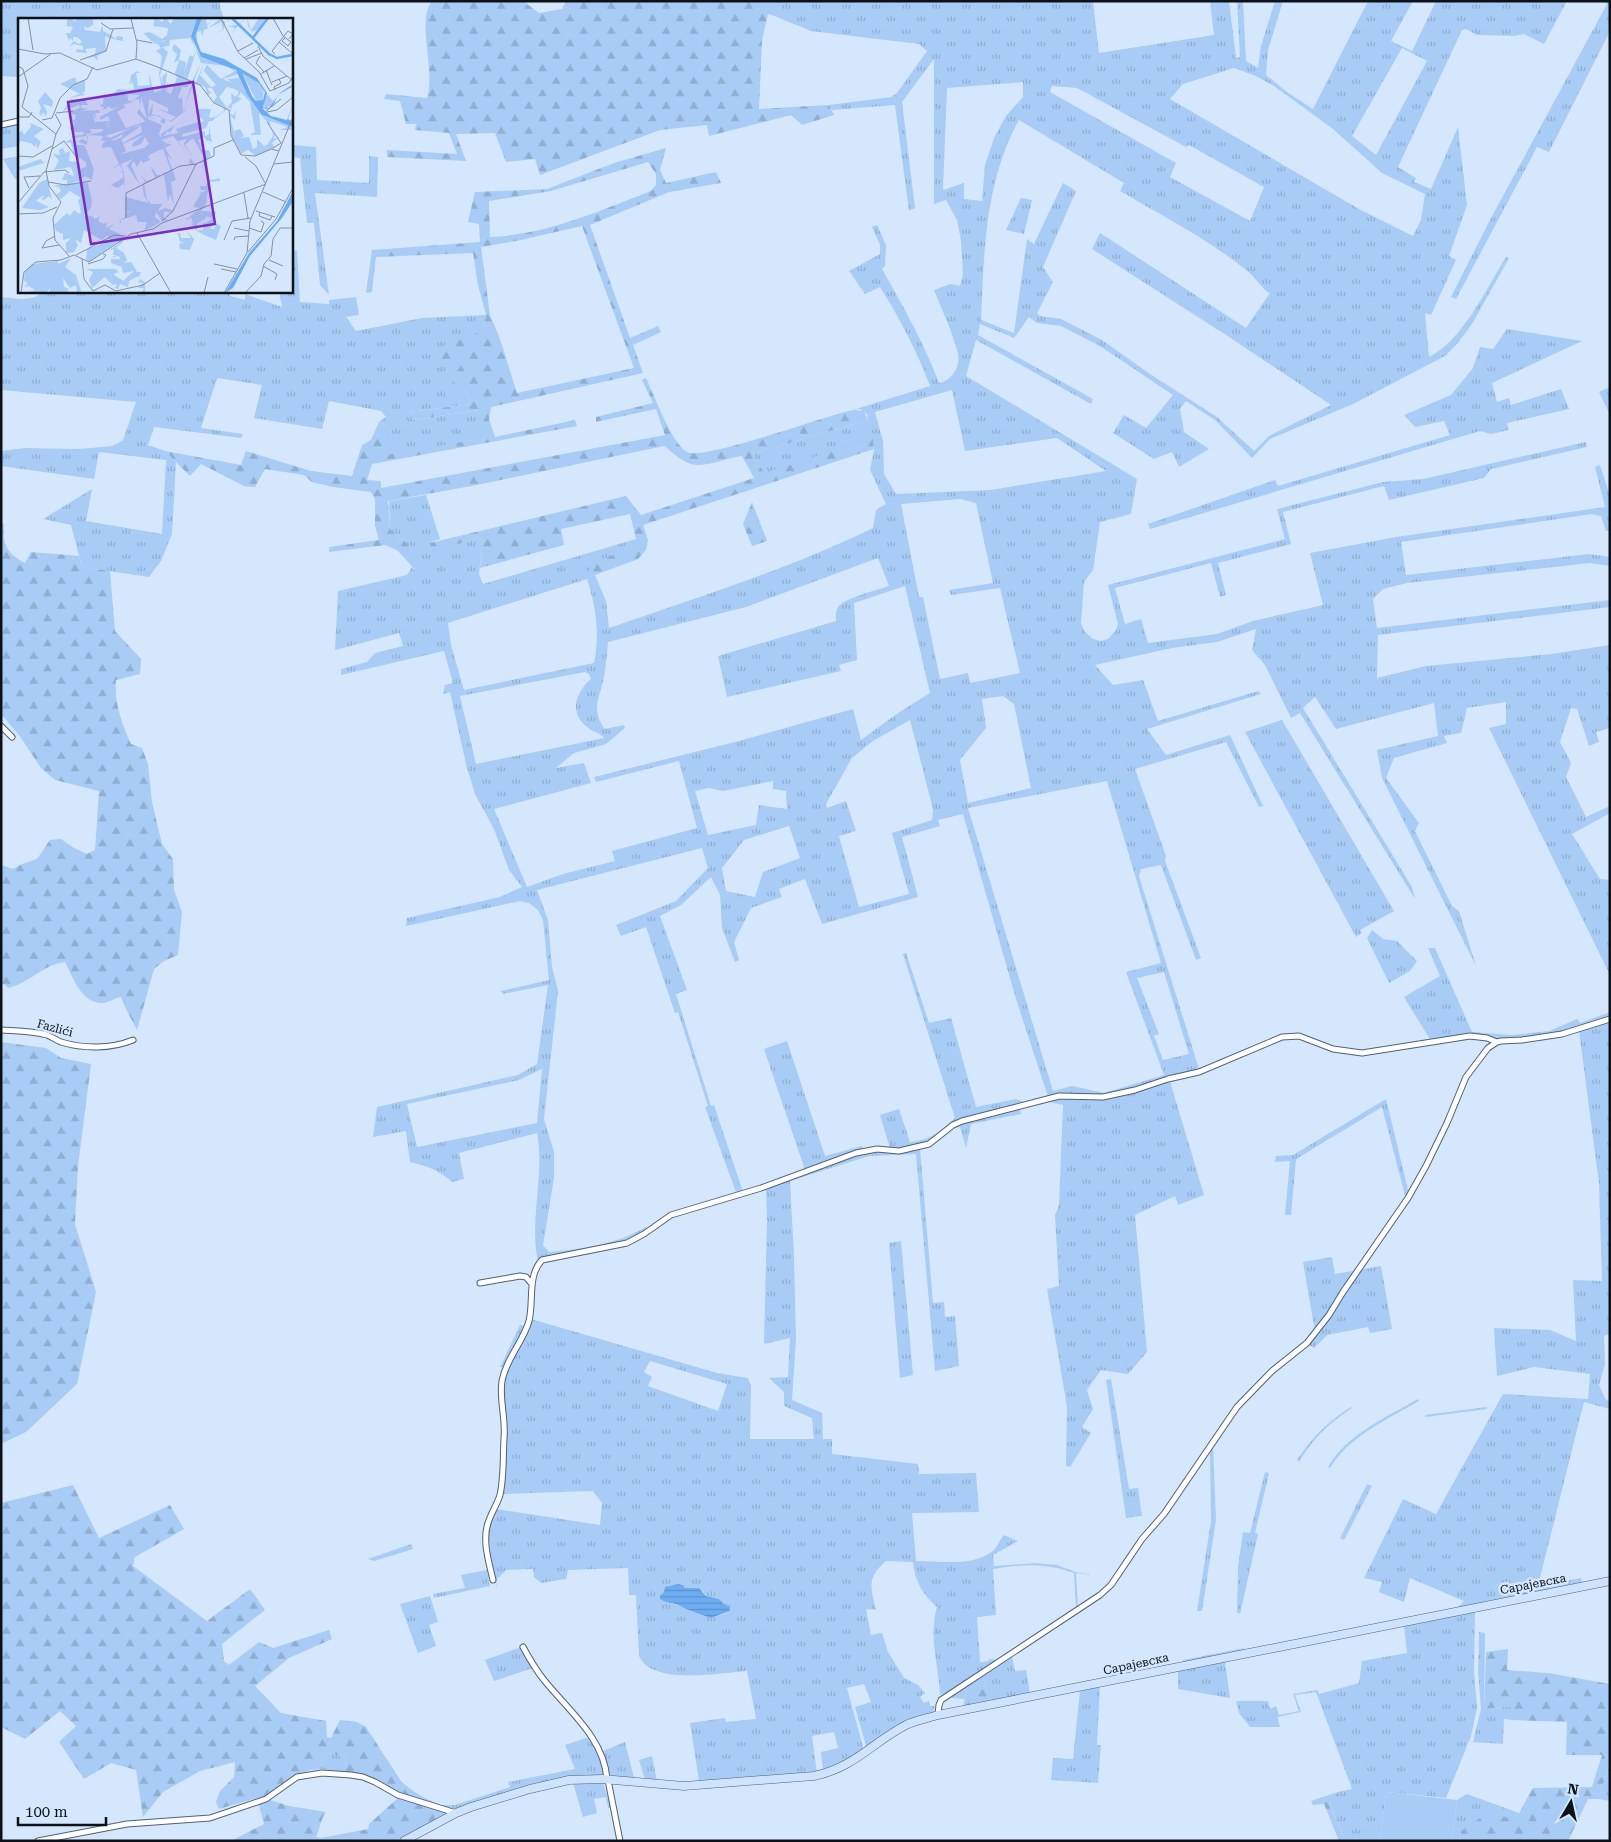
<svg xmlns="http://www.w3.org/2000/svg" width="1611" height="1842" viewBox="0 0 1611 1842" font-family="'Roboto Serif',serif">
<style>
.grass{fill:url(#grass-tufts);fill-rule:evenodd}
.forest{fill:url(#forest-firs);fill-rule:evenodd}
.pitch{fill:#a8ccf5}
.water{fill:url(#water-rules)}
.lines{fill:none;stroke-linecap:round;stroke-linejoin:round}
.minor-casing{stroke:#516173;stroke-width:7}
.secondary-casing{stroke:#516173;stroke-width:9}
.minor{stroke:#fff;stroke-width:5}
.secondary{stroke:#cee4fc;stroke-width:8}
.labels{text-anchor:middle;stroke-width:5;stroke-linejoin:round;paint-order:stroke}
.street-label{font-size:12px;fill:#0c1219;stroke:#d5e7fc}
.inset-river{fill:none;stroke:#6cacf2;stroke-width:2.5}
.inset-road{fill:none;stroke:#8592a1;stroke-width:1}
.view{fill:#7b2cbf;fill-opacity:0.15;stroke:#7b2cbf;stroke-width:2.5}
.inset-edge{fill:none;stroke:#0c1219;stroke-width:2.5}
</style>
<defs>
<pattern id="grass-tufts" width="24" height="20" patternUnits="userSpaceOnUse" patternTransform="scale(1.25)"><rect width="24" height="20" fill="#a8ccf5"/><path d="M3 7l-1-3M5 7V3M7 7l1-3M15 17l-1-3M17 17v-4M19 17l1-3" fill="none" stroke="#8faed1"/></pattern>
<pattern id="forest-firs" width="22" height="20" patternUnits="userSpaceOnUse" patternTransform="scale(1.25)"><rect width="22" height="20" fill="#a8ccf5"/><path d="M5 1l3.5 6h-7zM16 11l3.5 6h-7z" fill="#8faed1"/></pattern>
<pattern id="water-rules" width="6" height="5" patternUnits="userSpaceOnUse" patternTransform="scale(1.25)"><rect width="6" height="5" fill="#6cacf2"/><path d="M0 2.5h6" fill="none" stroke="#5c93cf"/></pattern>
</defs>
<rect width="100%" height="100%" fill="#d5e7fc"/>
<!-- grass -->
<path class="grass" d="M 1,1 L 215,1 L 220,2 L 220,7 L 224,19 L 19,19 L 19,77 L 1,76 Z
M 771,1 L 1093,1 L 1099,53 L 1214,35 L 1210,1 L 1229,1 L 1236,58 L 1240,57 L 1237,1 L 1243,1 L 1246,61 L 1258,68 L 1261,46 L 1275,1 L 1283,1 L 1268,50 L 1266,75 L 1287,92 L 1313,109 L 1368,1 L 1413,1 L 1391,41 L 1412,51 L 1436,1 L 1567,1 L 1544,44 L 1524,34 L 1515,36 L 1477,35 L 1466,29 L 1462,30 L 1398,167 L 1416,178 L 1414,182 L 1431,189 L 1458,127 L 1467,205 L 1449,256 L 1456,260 L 1431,315 L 1425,313 L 1429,357 C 1463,340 1486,289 1506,257 L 1509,258 L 1472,324 L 1458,343 L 1445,356 L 1353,404 L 1270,439 L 1252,458 L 1215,420 L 1186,401 L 1180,409 L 1184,432 L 1209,449 L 1179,467 L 1172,452 L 1154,459 L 1113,433 L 1124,415 L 1146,428 L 1173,395 L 1100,346 L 1061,326 L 1037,323 L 1029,317 L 1014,338 L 980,324 L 978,335 L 1093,399 L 1091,404 L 976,340 L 966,376 L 1137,479 L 1131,514 L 1100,522 L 1093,570 L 1084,582 L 1081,624 L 1085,632 L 1093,639 L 1101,641 L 1108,639 L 1116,630 L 1118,624 L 1108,585 L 1285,539 L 1277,509 L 1383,482 L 1423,479 L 1586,442 L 1587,447 L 1491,469 L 1484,478 L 1389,500 L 1384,486 L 1283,512 L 1291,544 L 1218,563 L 1226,595 L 1220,597 L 1211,563 L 1115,588 L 1125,624 L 1141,619 L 1148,643 L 1217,634 L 1253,621 L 1323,605 L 1310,553 L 1396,537 L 1605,507 L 1595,467 L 1600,465 L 1610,496 L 1610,531 L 1606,531 L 1601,516 L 1592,514 L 1401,542 L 1406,575 L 1589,554 L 1610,557 L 1610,566 L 1590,563 L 1407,583 L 1383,589 L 1373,599 L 1377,628 L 1610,600 L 1610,607 L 1378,635 L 1377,678 L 1426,666 L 1551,654 L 1610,645 L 1610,728 L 1596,732 L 1599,742 L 1589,746 L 1577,709 L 1571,708 L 1560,742 L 1571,763 L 1566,777 L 1586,817 L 1610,806 L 1610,813 L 1572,834 L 1600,879 L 1610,880 L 1610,975 L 1489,728 L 1506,724 L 1506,702 L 1467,708 L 1461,733 L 1444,736 L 1447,743 L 1394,758 L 1386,778 L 1419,823 L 1415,831 L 1452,906 L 1459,911 L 1476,966 L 1382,778 L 1377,750 L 1438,736 L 1434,703 L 1336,729 L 1315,697 L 1303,708 L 1412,887 L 1415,899 L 1300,713 L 1291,718 L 1265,665 L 1252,650 L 1256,629 L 1217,642 L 1172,648 L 1095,665 L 1113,685 L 1143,680 L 1158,721 L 1258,691 L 1261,694 L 1147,729 L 1166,755 L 1230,735 L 1263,806 L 1259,807 L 1226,742 L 1135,769 L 1166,856 L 1165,861 L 1201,958 L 1196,960 L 1161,865 L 1141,869 L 1139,876 L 1199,1069 L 1169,1078 L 1204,1195 L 1178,1205 L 1175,1196 L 1135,1215 L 1147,1352 L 1128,1374 L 1101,1370 L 1087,1390 L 1093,1409 L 1082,1427 L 1091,1433 L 1070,1467 L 1066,1466 L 1067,1407 L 1047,1289 L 1059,1286 L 1055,1215 L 1059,1205 L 1063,1105 L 1045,1101 L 1049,1100 L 1016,999 L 963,814 L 938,820 L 940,826 L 902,837 L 918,897 L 822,924 L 805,879 L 779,889 L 782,897 L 751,908 L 734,942 L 739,960 L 735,962 L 722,928 L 720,895 L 711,877 L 681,905 L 660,916 L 687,990 L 676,994 L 711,1106 L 714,1105 L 743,1192 L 737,1195 L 705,1107 L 708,1106 L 678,1012 L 675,1013 L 646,927 L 621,936 L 616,925 L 676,901 L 708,868 L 702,848 L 537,890 L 548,920 L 552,967 L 558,991 L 544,1119 L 554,1152 L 554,1178 L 543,1245 L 549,1252 C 582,1249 618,1244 646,1227 L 649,1229 L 636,1239 L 538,1262 C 529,1219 545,1176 537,1133 L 459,1153 L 464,1179 L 452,1182 C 439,1170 427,1166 410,1162 L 406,1131 L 373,1137 L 377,1107 L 518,1075 L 537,1064 L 548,985 L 503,994 L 501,991 L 549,980 L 543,920 L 538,910 L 529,903 L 520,901 L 406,926 L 407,918 L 500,897 L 522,887 L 509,870 L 494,829 L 475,794 L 466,764 L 450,692 L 443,694 L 445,685 L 453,683 L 444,651 L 341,675 L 341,669 L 367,662 L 375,653 L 403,646 L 399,633 L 335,650 L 338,591 L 407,575 L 412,567 L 418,573 L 411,547 L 390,529 L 389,501 L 426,495 L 440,539 L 430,543 L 468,541 L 483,537 L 479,574 L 483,584 L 636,539 L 639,547 L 621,553 L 587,578 L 595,575 L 606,601 L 609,628 C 698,597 789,569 873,528 L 876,510 L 886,504 L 870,470 L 874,449 L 873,439 L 764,474 L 752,454 L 868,420 L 867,414 L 860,409 L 853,410 L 930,386 C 917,351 900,319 880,287 L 865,294 L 849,271 L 880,254 L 880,245 L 872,227 L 877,225 L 886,245 L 885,266 L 882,269 C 903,306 924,343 939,383 C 951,381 961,367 958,354 C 953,333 942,310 934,290 L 950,284 L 960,286 L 963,274 L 961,241 L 957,220 L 946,200 L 934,204 L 934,59 L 902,102 L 915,208 L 909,211 L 895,105 L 832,110 L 829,105 L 891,97 L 897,93 L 927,51 L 919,44 L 811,31 L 767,13 ZM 1402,48 L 1427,61 L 1376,155 L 1352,136 ZM 1234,68 L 1256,76 L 1274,86 L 1333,129 L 1382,173 L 1425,194 L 1421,220 L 1413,236 L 1359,209 L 1170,99 L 1183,84 ZM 1023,82 L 1023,97 L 1006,116 L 994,138 L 985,165 L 982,201 L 964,199 L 964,183 L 943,190 L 947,88 ZM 1052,86 L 1077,88 L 1186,147 L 1189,145 L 1264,187 L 1250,221 L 1170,177 L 1176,163 L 1050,92 ZM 1019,120 L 1124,183 L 1120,191 C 1163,216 1207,239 1246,270 C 1254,275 1264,292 1270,293 L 1246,328 L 1100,233 L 1092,249 L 1226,335 L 1331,405 L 1269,436 L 1254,451 L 1217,417 L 1150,374 L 1102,340 L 1061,319 L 1040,316 L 1037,313 L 1053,282 L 1043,267 L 1076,191 L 1063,183 L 1034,244 L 1027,239 L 1014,333 L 981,320 C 984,252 985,181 1019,120 ZM 952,390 L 965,451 L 1057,438 L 1106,471 L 991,490 L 896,494 L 884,474 L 883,441 L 875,412 ZM 960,499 L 976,503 L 993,583 L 949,590 L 951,595 L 1000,588 L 1020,673 L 970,683 L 968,673 L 940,679 L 923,597 L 919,597 L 901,504 ZM 878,558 L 889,586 C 877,590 846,598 839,606 C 835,610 836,616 836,621 L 718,656 L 727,697 L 841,671 L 839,665 L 857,660 L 854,603 L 905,586 L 930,693 L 898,713 L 861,740 L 853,709 L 735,742 L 594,777 L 596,782 L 679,761 L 697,828 L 612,851 L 615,861 L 563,874 L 527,887 L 494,809 L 591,783 L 584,763 L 556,768 L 574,753 L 606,744 L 625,728 L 624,725 L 605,729 C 590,709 600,698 604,677 C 606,666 607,654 608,642 L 746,607 ZM 587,579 C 596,606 600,635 594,663 L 464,690 L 451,645 L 448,623 ZM 585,672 L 589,674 L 591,679 C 574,694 568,715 591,730 C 596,733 600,733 604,738 L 476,764 L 460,696 ZM 1003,696 L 1014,704 L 1031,788 L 968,803 L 960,760 L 986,728 L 982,699 ZM 910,720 L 933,809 L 932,820 L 892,833 L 909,894 L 859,907 L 839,836 L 856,831 L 846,801 L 827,808 L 826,804 L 852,758 L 873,741 ZM 773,781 L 773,789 L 786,791 L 787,809 L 759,805 L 756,825 L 708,835 L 695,791 L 709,788 L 723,791 ZM 1107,781 L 1161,963 L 1126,972 L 1164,1075 L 1104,1093 L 1072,1086 L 1053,1091 L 968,808 ZM 789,826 L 800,858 L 763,872 L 755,897 L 726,891 L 722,868 L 744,840 ZM 1164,972 L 1189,1054 L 1163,1060 L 1154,1036 L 1159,1034 L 1137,978 ZM 542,1069 L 537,1123 L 417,1147 L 407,1104 L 519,1080 Z
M 1602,1 L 1610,1 L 1610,31 L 1549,152 L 1537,147 L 1456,299 L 1451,297 L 1490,220 L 1607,4 Z
M 19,123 L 19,146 L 1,149 L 1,127 Z
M 291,145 L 316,147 L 317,180 L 369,183 L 369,156 L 378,157 L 377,197 L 315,193 L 329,295 L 320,285 L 314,223 L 307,223 L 300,158 L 291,157 Z
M 19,156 L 19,179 L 15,179 L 3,159 Z
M 1021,198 L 1032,200 L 1024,234 L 1006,230 Z
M 291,244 L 292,251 L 297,250 L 300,302 L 329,304 L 329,300 L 356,297 L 359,315 L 346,317 L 356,331 L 422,318 L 486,315 L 482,331 L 472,336 L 463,364 L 465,389 L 471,404 L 410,412 L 413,420 L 480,410 L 478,439 L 374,458 L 388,427 L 379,422 L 386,417 L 381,411 L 329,401 L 322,429 L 254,418 L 262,385 L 217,378 L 201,428 L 243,434 L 241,438 L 154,427 L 148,445 L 165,451 L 176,462 L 172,534 L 161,561 L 149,577 L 82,567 L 71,525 L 43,519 L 92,489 L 86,521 L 162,534 L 166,460 L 99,452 L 94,479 L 1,466 L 1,451 L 25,448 L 79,449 L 113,446 L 123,440 L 136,402 L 1,390 L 1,297 C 13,298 35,303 42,291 L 229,291 L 230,296 L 245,300 L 245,294 L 282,307 L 279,291 L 291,291 Z
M 1507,329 L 1582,341 L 1492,383 L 1497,402 L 1509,398 L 1511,405 L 1561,389 L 1569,409 L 1507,423 L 1509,430 L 1491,434 L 1480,431 L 1150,529 L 1148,524 L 1275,480 L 1278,486 L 1450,435 L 1444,421 L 1415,427 L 1404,415 L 1451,395 L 1473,368 L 1480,347 L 1493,349 Z
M 1610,387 L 1610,415 L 1599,392 Z
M 1282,720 L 1394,911 L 1360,930 L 1362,933 L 1356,937 L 1245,732 Z
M 1372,930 L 1383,939 L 1397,941 L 1417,961 L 1410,971 L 1389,983 L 1367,938 Z
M 1428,948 L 1435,948 L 1472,1032 L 1512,1035 L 1549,1031 L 1577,1019 L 1580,1023 L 1610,1012 L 1610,1018 L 1554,1035 L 1500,1040 L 1473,1035 L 1431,1041 L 1404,997 L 1440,976 Z
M 906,953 L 929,1023 L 951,1018 L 976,1107 L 1016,1099 L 1030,1104 L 1020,1109 L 1021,1114 L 971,1124 L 966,1148 L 960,1127 L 951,1129 L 938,1141 L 920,1148 L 933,1303 L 944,1302 L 945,1317 L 955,1316 L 959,1366 L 935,1371 L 916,1154 L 869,1156 L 790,1181 L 794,1256 L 796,1338 L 792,1400 L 822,1413 L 823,1439 L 832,1439 L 832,1454 L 918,1464 L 919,1474 L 976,1473 L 979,1512 L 912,1513 L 916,1561 C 939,1561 973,1567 993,1551 C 997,1547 1000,1540 1004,1535 L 1018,1541 L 993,1555 L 994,1566 L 1035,1563 L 1057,1565 L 1075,1572 L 1094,1575 L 1076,1573 L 1078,1608 L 1076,1609 L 1074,1573 C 1047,1563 1021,1564 993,1569 L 996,1615 L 977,1617 L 980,1662 L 989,1661 L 989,1659 L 998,1660 L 948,1692 L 940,1695 C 939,1664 928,1638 937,1607 C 922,1594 915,1581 913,1562 L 886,1561 C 866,1578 871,1587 876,1610 L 866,1609 L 871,1635 L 882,1633 L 888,1652 L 904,1678 L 918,1685 L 925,1693 L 920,1697 L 924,1703 L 929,1701 L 930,1706 L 935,1706 L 933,1713 L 867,1749 L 855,1707 L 871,1702 L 864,1684 L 847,1688 L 864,1751 L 851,1759 L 823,1771 L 821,1752 L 838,1748 L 834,1732 L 812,1736 L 817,1773 L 699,1781 L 690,1723 L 725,1718 L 726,1722 L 756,1719 L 747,1671 C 721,1673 649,1686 639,1655 L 636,1595 L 629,1595 L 628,1568 L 568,1570 L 566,1579 L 541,1583 L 534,1577 L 533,1569 L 506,1570 L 496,1580 L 497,1591 L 488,1536 L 491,1520 L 496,1509 L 600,1525 L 602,1503 L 593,1491 L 502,1494 L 507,1425 L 503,1391 L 506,1367 L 500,1367 L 520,1325 L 526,1326 L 531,1319 L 717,1373 L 748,1378 L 751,1386 L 750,1439 L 814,1439 L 812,1418 L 784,1406 L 784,1392 L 769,1378 L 788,1377 L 790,1338 L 764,1344 L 767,1221 L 766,1187 L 806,1173 L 764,1049 L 787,1041 L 825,1156 L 862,1146 L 863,1150 L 890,1148 L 880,1115 L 899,1109 L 910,1142 C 933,1139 938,1133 955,1118 L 903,954 ZM 650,1361 L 727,1384 L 718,1411 L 648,1386 L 652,1377 L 644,1372 ZM 678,1584 L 683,1585 L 685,1588 L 703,1591 L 706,1596 L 719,1599 L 724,1604 L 729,1606 L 729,1612 L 715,1617 L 663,1601 L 666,1587 Z
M 1610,1021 L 1610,1334 L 1604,1336 L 1605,1364 L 1599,1385 L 1605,1398 L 1610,1403 L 1610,1409 L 1584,1402 L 1538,1586 L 1581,1578 L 1582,1583 L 1457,1608 L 1464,1601 L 1410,1578 L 1404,1602 L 1379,1592 L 1382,1582 L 1364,1578 L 1403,1499 L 1436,1514 L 1503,1394 L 1588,1399 L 1590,1374 L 1534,1367 L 1497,1376 L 1494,1328 L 1550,1330 L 1576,1341 L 1573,1280 L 1602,1281 L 1599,1183 L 1579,1031 Z
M 1386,1099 L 1409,1194 L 1406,1199 L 1382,1107 L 1296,1159 L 1291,1215 L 1285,1215 L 1290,1161 L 1275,1162 L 1276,1156 L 1293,1155 Z
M 901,1241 L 913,1375 L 900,1378 L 889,1243 Z
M 1332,1257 L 1335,1274 L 1381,1266 L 1392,1329 L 1370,1333 L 1368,1327 L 1327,1335 L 1314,1348 L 1306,1343 L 1315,1332 L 1303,1262 Z
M 1111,1379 L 1129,1489 L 1138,1488 L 1142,1516 L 1126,1518 L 1106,1380 Z
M 1418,1399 L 1419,1401 C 1388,1419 1349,1436 1330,1468 L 1328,1467 C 1347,1434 1387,1417 1418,1399 Z
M 1351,1407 L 1352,1408 C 1327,1425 1315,1436 1299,1462 L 1297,1460 C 1313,1437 1327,1422 1351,1407 Z
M 1487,1407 L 1487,1409 L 1425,1417 L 1425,1415 Z
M 1213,1445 L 1216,1520 L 1202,1611 L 1197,1611 L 1211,1521 L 1210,1451 Z
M 1265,1472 L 1269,1473 L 1255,1533 L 1258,1534 L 1240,1614 L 1237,1612 L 1238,1567 L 1243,1532 L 1250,1533 Z
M 1367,1484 L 1372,1486 L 1344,1540 L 1340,1538 Z
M 411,1544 L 413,1549 L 374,1561 L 368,1559 Z
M 487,1570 L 490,1586 L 434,1598 L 433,1594 L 465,1588 L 461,1575 Z
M 430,1596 L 438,1622 L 429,1625 L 436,1646 L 418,1653 L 400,1604 Z
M 1475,1611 L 1474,1671 L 1477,1708 L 1471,1736 L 1446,1798 L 1386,1792 L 1380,1841 L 1346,1841 L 1329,1802 L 1339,1796 L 1338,1792 L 1352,1789 L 1316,1692 L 1295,1695 L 1301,1712 L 1277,1717 L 1280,1727 L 1250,1727 L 1239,1713 L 1236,1701 L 1268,1701 L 1270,1709 L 1276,1706 L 1279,1715 L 1299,1711 L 1293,1694 L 1317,1690 L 1319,1694 L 1359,1683 L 1362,1661 L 1407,1653 L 1404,1625 Z
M 1479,1632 L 1485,1633 L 1484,1709 L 1512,1706 L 1512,1720 L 1504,1719 L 1503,1744 L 1473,1742 L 1481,1709 L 1478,1672 Z
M 521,1647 L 533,1668 L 494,1681 L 485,1660 Z
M 1244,1648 L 1244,1651 L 1183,1664 L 1183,1660 Z
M 1012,1656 L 1015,1671 L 1026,1670 L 1030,1694 L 990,1702 L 982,1674 Z
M 1225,1661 L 1230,1698 L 1178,1689 L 1178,1671 Z
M 968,1684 L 965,1699 L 952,1698 L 952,1694 Z
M 1100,1686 L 1097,1745 L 1101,1745 L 1098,1783 L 1051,1780 L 1053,1758 L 1073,1759 L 1080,1690 Z
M 589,1737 L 603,1763 L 604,1775 L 602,1776 L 582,1776 L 560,1778 L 504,1793 L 458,1809 L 440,1806 L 441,1805 L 455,1805 L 510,1787 L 508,1782 L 575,1769 L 565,1745 Z
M 625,1742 L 634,1778 L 610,1775 L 603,1751 Z
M 323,1752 L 346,1757 L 345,1772 L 320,1769 Z
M 652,1756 L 657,1781 L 645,1780 L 639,1760 Z
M 1610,1763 L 1610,1801 L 1598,1799 Z
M 573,1783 L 603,1783 L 611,1807 L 608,1808 L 606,1797 L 594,1799 L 597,1813 L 583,1817 Z
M 1467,1794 L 1519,1813 L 1515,1821 L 1461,1831 L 1459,1841 L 1452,1841 L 1457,1800 Z"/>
<!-- forest -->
<path class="forest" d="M 432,1 L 523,1 L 539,13 L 562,9 L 566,1 L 771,1 L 762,40 L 759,109 L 829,105 L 834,115 L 802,125 L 791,115 L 709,136 L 707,125 L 660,130 L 540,175 L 535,159 L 506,162 L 495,133 L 456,134 L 466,161 L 387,157 L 387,150 L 457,154 L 449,133 L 415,130 L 416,124 L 406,124 L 400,101 L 384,99 L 386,94 L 427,98 C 436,69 416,22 432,1 Z
M 666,148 L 660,170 L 666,183 L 716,172 L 721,183 L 669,192 L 590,225 L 630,338 L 658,326 L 661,332 L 633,345 L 643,373 L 491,407 L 489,419 L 495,437 L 575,420 L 577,426 L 372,464 L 367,480 L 381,481 L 381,488 L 665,435 L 656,409 L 596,422 L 596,417 L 653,403 L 642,380 L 646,378 C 654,395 672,444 687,452 C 704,461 827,415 853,410 L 864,411 L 868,420 L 752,454 L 764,473 L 873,438 L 874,449 L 643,525 L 648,540 L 646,550 L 638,559 L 587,578 L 591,566 L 602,559 L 638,547 L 630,514 L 561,529 L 564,545 L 480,568 L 483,537 L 433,551 L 430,543 L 626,496 L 641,515 L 754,478 L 742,456 C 726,458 706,468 691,464 C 681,461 672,452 664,446 L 477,485 L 388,501 L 390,529 L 411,547 L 419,574 L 397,550 L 385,545 L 329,552 L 329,547 L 379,540 L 375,526 L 375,499 L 371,492 L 333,487 L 312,482 L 304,475 L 265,469 L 255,487 L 244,486 L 201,464 L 190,476 L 165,451 L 241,465 L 246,451 L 311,471 L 352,476 L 362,445 L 371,440 L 379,422 L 388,427 L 387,444 L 377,452 L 375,457 L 478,439 L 479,410 L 413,420 L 410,412 L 471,404 L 465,389 L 451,380 L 462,364 L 439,367 L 428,352 L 482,331 L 486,315 L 478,285 L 473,253 L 376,257 L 372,292 L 366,293 L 372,250 L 480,242 L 479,224 L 468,222 L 475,192 L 547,189 L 614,163 ZM 648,162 L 656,174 L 656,185 L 651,191 C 599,211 546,235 490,237 L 489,201 L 551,191 ZM 582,226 L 634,368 L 517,393 L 500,339 L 490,315 L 481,247 L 516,241 Z
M 752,502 L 767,541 L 752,546 L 743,524 Z
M 1,522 L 4,524 C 2,544 7,554 25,563 L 31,552 L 79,556 L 82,567 L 110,571 L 115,631 L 141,659 L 140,674 L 116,680 C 114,703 122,724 131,744 L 142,748 L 148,764 L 152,802 L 162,844 L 173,859 L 174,890 L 182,912 L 178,955 L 164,961 L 154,969 L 137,1030 C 131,1018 125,1009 121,997 C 115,998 108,1003 102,1003 C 81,1003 73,977 65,962 C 44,964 28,984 8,988 L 4,984 L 1,985 L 1,865 L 13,869 L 22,864 L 37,859 L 50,840 L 61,839 L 74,848 L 87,854 L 95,850 L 99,791 L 55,780 L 41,768 L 19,735 L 1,714 Z
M 1,1042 L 46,1048 L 61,1058 L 91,1064 L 78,1166 L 75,1224 L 96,1292 L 77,1384 L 26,1432 L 1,1444 Z
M 73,1485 L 99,1538 L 170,1505 L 184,1529 L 135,1557 L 133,1566 L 207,1621 L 250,1589 L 265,1610 L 222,1644 L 224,1661 L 229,1665 L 259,1642 L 273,1648 L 329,1630 L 332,1639 L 289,1658 L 255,1686 L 281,1713 L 326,1721 L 327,1737 L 331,1738 L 340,1720 L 357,1722 L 366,1727 L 401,1781 C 412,1792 426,1799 441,1805 L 440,1806 L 399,1793 L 358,1774 L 345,1772 L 346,1757 L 323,1752 L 320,1769 L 310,1770 L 285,1781 L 266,1797 L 253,1799 L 219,1809 L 216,1802 L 220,1791 L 234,1777 L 235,1762 L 200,1771 L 163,1792 L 143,1817 L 136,1770 L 111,1763 L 84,1779 L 59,1742 L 76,1726 L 60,1711 L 25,1739 L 1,1727 L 1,1503 Z
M 1508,1649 L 1507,1670 L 1548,1673 L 1610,1684 L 1610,1763 L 1598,1799 L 1588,1799 L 1568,1841 L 1459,1841 L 1461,1831 L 1489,1812 L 1515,1820 L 1533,1788 L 1592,1787 L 1602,1755 L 1566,1755 L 1567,1722 L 1512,1720 L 1511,1706 L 1484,1709 L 1486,1652 Z
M 982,1674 L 990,1702 L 963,1707 L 968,1684 Z
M 1338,1792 L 1339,1796 L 1329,1803 L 1346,1841 L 1339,1841 L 1324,1804 L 1313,1805 L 1311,1801 Z
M 399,1797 L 441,1810 L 444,1811 L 445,1814 L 397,1841 L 231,1841 L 264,1824 L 259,1805 L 270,1800 L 289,1806 L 326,1812 L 323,1817 L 316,1837 L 321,1838 L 368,1829 L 369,1824 Z"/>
<!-- pitch -->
<path class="pitch" d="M 1386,1792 L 1457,1800 L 1452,1841 L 1380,1841 Z"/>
<!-- water -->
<path class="water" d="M 678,1584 L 683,1585 L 685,1588 L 699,1588 L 706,1596 L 719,1599 L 724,1604 L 729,1606 L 730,1611 L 711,1618 C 701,1614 690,1611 680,1606 C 673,1602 667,1604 660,1599 L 660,1596 L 664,1592 L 665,1587 Z"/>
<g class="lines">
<defs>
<path id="minor" d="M 1,125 L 19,121
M 1,726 L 12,737
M 1,1030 C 16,1031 33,1031 47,1035 C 52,1037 56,1040 61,1042 C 84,1049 111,1049 133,1040
M 480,1283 L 520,1276 L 526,1277 L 531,1283
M 493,1580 C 489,1563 482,1540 488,1523 C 491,1513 497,1505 500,1495 C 504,1477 503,1456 504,1438 C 506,1419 499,1399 502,1381 C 506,1359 523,1342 529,1321 C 534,1301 527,1276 542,1260 L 627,1243 L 644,1234 L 671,1215 L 761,1188 L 856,1153 L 877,1149 L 899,1151 L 929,1144 L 953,1125 L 962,1121 L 1059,1096 L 1103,1097 L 1135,1090 L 1168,1079 L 1199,1072 L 1282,1037 L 1299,1036 L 1333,1049 L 1362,1053 L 1470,1036 L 1487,1038 L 1497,1042
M 523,1647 C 529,1658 536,1670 544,1680 C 568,1710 604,1738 607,1779
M 938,1715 L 939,1705 L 941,1700 L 1100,1595 L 1111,1585 L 1142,1539 L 1164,1514 L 1237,1407 L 1272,1371 L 1307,1343 L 1329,1315 L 1343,1292 L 1408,1198 L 1426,1166 L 1447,1123 L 1466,1077 L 1488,1048 L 1497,1042 L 1501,1041 L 1522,1040 L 1562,1034 L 1610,1019
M 608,1780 L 620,1841
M 38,1841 L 127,1824 L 210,1818 L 266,1799 L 297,1777 L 322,1773 L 351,1775 L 363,1777 L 375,1782 L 398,1795 L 456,1813"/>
<path id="secondary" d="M 404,1841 L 456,1813 L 471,1807 L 530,1789 L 569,1780 L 602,1779 L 684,1786 L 814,1776 C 856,1767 872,1742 908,1724 C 917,1720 928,1718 938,1715 L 1610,1581"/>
</defs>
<!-- minor casing -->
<use href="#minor" class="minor-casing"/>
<!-- secondary casing -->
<use href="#secondary" class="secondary-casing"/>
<!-- minor -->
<use href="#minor" class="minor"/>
<!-- secondary -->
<use href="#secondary" class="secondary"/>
</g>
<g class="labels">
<!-- street labels -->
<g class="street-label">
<text transform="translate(55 1028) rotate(15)" y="4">Fazlići</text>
<text transform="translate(1533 1584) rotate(-11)" y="4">Сарајевска</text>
<text transform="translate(1136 1664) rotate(-12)" y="4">Сарајевска</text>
</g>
</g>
<!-- overview -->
<g transform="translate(18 18)">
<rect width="275" height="275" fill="#d5e7fc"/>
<path d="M 156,0 L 179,0 L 173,16 L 177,29 L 172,20 L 152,22 L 151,28 L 144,29 L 150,34 L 142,57 L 145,68 L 144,59 L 149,54 L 147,74 L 150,63 L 149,74 L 153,76 L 159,59 L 157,55 L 161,42 L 156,45 L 159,36 L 154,32 L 156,26 L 163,32 L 161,42 L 168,44 L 166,54 L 172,37 L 175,39 L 178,33 L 169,62 L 174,63 L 183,45 L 176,63 L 178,64 L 186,45 L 182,57 L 193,69 L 198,67 L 191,59 L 186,53 L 184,56 L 189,47 L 203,61 L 217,53 L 220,56 L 205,61 L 214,65 L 209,61 L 222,60 L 223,63 L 221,72 L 209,69 L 201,79 L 209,90 L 195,84 L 199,79 L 194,70 L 189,70 L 193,75 L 190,77 L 187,69 L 176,65 L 166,89 L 174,65 L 172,64 L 170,69 L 164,69 L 160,80 L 163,81 L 164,76 L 165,94 L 170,86 L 166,94 L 153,104 L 147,101 L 147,106 L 142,104 L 145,100 L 140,97 L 130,98 L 140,102 L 130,99 L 130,101 L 144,107 L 141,116 L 143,120 L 143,116 L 155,108 L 178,99 L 156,108 L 152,115 L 150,113 L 145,118 L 160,115 L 158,111 L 180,104 L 179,100 L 182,105 L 186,103 L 178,95 L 180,91 L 193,91 L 191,99 L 195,100 L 197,94 L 196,100 L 206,93 L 205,89 L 209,91 L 194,103 L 191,103 L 188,110 L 164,116 L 165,119 L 187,113 L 187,118 L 191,116 L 191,108 L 194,124 L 189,122 L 192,127 L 186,119 L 180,122 L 183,128 L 188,126 L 182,129 L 185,132 L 191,132 L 193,138 L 187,143 L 192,162 L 202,160 L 202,163 L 192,164 L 190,168 L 193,174 L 190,173 L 188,187 L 184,192 L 188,200 L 179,206 L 179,212 L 185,212 L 185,205 L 190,205 L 184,215 L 178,212 L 175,207 L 173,199 L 170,202 L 167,200 L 171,200 L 171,199 L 182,190 L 175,189 L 183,175 L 178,176 L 190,172 L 183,172 L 182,168 L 188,168 L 190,163 L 185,144 L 173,147 L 171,144 L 172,140 L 177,146 L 187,141 L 175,120 L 167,127 L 176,141 L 166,127 L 166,125 L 169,121 L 160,123 L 170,136 L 155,118 L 143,122 L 149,125 L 156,122 L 148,126 L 154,126 L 158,131 L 154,126 L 147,130 L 155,143 L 149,137 L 158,162 L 153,164 L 156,187 L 152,176 L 150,184 L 146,157 L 135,135 L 130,138 L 132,142 L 125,145 L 123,142 L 119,149 L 116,143 L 113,147 L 122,167 L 109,148 L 115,141 L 103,146 L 106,154 L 107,175 L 106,165 L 100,170 L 93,167 L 105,160 L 105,154 L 101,154 L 105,153 L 102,147 L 93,151 L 101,146 L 93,129 L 84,130 L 84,126 L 89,122 L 87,118 L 94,120 L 95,123 L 106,118 L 103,121 L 105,125 L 124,114 L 123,107 L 114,110 L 127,103 L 119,95 L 121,91 L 129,101 L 123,78 L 123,89 L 121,81 L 116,82 L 122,77 L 110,76 L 109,72 L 116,71 L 115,65 L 102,67 L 112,65 L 113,57 L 119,53 L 122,55 L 118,55 L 120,68 L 132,67 L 131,55 L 136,75 L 144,72 L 141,56 L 144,38 L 138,33 L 143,30 L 140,26 L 133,25 L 147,23 ZM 131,81 L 150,90 L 150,94 L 138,90 L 158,99 L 152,103 L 134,96 L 135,85 L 130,97 ZM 125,117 L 114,126 L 115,129 L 123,126 L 127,119 L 131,126 L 126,130 L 103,136 L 108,133 L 105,126 ZM 145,131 L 153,153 L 145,155 L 135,135 ZM 184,0 L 188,0 L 189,6 L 196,3 L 189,7 L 190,10 L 202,1 L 207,4 L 206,11 L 192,19 L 205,11 L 203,4 L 186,12 L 184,18 L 183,13 L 179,14 L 179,27 L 176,14 ZM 212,0 L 221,6 L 228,0 L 222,6 L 234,20 L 241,11 L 234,14 L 230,8 L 229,0 L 233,12 L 241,0 L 248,0 L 241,11 L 250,0 L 235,21 L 253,37 L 220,8 L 214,15 L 217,10 L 210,8 L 219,7 L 213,1 L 207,4 ZM 77,15 L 91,16 L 98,21 L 99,18 L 105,19 L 105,23 L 91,20 L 87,18 L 88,33 L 79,38 L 80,43 L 76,39 L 68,40 L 77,36 L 78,30 L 67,31 L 69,34 L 68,35 L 58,34 L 59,31 L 65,32 L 65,28 L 56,26 L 51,29 L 56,23 L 61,26 L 66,23 L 68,27 ZM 224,55 L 237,59 L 246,71 L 244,85 L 249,76 L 255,83 L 259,77 L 254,87 L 248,90 L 244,85 L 241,88 ZM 57,59 L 59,65 L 67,62 L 67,74 L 64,74 L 67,77 L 50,80 L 62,76 L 42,66 ZM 27,74 L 35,83 L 34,89 L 25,86 L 29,93 L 28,99 L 25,94 L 24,98 L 21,96 L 23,90 L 20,83 ZM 231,79 L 245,98 L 273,108 L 275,112 L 261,112 L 270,109 L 252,103 L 253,108 L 241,95 L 243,117 L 232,117 L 237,114 ZM 53,81 L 67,82 L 70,87 L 63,87 L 63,90 L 70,91 L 63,93 L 81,92 L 82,95 L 77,95 L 79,103 L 74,93 L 77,104 L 92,103 L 88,106 L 93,112 L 85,115 L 85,111 L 72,111 L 74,115 L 67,116 L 70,118 L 69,127 L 60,124 L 64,121 L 69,123 L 69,118 L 55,120 L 54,118 L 65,117 L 66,114 L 55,114 L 51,110 L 57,106 L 54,101 L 57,102 L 58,97 L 50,95 L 62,90 L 61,87 L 45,93 ZM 222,111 L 226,118 L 222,120 L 231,119 L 235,131 L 239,129 L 239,121 L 246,128 L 249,127 L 255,118 L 254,113 L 257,118 L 255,121 L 261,119 L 254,125 L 257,130 L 238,138 L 230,132 L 223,136 L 214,118 L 217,120 L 216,113 ZM 132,147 L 139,157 L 143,157 L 135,162 L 141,178 L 135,162 L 126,166 L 129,182 L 131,183 L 133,186 L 144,186 L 140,193 L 147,190 L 154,192 L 153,195 L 146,193 L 146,200 L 151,202 L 144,203 L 138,194 L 137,199 L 143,204 L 126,213 L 129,204 L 120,204 L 118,197 L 103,202 L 103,206 L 101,203 L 107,199 L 107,194 L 115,194 L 107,193 L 107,179 L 131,185 L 126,178 L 124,166 L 127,164 L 122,156 L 128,163 L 137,160 Z" fill="#a8ccf5" fill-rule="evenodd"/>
<path d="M 49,0 L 55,0 L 56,4 L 59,0 L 75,0 L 75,7 L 70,10 L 66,8 L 67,12 L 82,14 L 85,7 L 85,13 L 91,16 L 85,19 L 77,15 L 68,27 L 59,19 L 55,19 L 55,23 L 52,20 L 51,23 L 48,15 L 52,15 L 55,9 L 49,8 ZM 137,0 L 145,4 L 145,0 L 149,0 L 152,6 L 156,0 L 153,7 L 156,20 L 136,25 L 125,15 L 132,14 L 144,21 L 149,17 L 150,10 L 135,8 ZM 177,30 L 184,40 L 209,47 L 222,56 L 233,85 L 223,74 L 220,79 L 224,81 L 214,87 L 212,96 L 216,97 L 218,92 L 217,102 L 212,97 L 217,120 L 214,118 L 212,101 L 212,90 L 209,90 L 214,84 L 213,75 L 218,79 L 221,74 L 214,68 L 221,71 L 219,67 L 223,63 L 219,55 L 209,48 L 183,45 ZM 100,71 L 109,72 L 110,83 L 116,83 L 94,91 L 90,88 L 88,91 L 82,92 L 87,90 L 81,87 L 85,86 L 86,76 L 92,79 ZM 104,87 L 108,89 L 99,94 L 108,110 L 122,105 L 114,110 L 123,108 L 103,122 L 105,116 L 94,122 L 90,121 L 113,110 L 87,118 L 90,123 L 83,123 L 85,118 L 69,117 L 92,112 L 87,111 L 92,109 L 88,106 L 92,104 L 90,98 L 82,102 L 82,99 ZM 12,105 L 26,111 L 16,118 L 23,124 L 19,131 L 18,124 L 17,129 L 13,125 L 3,123 L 0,126 L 0,116 L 4,112 L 6,117 L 13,109 ZM 53,121 L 58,127 L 66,127 L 69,133 L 76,152 L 74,162 L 67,158 L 61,163 L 49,166 L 49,162 L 44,162 L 47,155 L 56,158 L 53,149 L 36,152 L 41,142 L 35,136 L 42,137 L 41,132 L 45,130 L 47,135 L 52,133 L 51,143 L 59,144 L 61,151 L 68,149 L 68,144 L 56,136 L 53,125 L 47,124 ZM 23,141 L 26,145 L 0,153 L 0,149 ZM 29,161 L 34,182 L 31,178 L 26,182 L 23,180 L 28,179 L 24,178 L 18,183 L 31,189 L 22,192 L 4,190 L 21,165 ZM 61,164 L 70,165 L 74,183 L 73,190 L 66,198 L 74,198 L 77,201 L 82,198 L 80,203 L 86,206 L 89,204 L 88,210 L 96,206 L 91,211 L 106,218 L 106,223 L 98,230 L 106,235 L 109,242 L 106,245 L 113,244 L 119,254 L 123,254 L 121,259 L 127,265 L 127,275 L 124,275 L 126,270 L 120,270 L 125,265 L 119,264 L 123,262 L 120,258 L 111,263 L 110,269 L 102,266 L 100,271 L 97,270 L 99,266 L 95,267 L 87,259 L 74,270 L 71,262 L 75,254 L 68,251 L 97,251 L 101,254 L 95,256 L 105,263 L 116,253 L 105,255 L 104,249 L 93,245 L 93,241 L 102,241 L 101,238 L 92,240 L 99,237 L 95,237 L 96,231 L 91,232 L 101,226 L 101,223 L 71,244 L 68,241 L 69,231 L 89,224 L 93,221 L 89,221 L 90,217 L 84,222 L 66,212 L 63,225 L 57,221 L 60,227 L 56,234 L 48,235 L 48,225 L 53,220 L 45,222 L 45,216 L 38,213 L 36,207 L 49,195 L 52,198 L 56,192 L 61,196 L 63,194 L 60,182 L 63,180 L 52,173 L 43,181 L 38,177 L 43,173 L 41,169 L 34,168 ZM 185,193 L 198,194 L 193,211 L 196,211 L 199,206 L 203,208 L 198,222 L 182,215 L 178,212 L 175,207 L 173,207 L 175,206 L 180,213 L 185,215 L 185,207 L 195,200 L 186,198 ZM 168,212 L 176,221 L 172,232 L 162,231 L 161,226 L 166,224 L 162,224 L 160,216 L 157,216 L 162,215 L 163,220 L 173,220 ZM 53,240 L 47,249 L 58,257 L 63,273 L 59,275 L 58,267 L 52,270 L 45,260 L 46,269 L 51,271 L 49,275 L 30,275 L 34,268 L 28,275 L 7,275 L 17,272 L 11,268 L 6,269 L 10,265 L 6,263 L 7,253 L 14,246 L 40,243 L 40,246 Z" fill="#a8ccf5"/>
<path d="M 179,0 L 184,0 L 177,18 L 183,34 L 206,41 L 239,60 L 249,75 L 245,89 L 251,90 L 262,75 L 272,68 L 275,68 L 260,77 L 255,88 L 250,91 L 244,90 L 253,98 L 269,102 L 275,86 L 270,101 L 275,104 L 275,109 L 244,97 L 230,78 L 218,52 L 183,39 L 173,18 ZM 224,55 L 241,65 L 247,74 L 245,82 L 238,83 L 234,78 ZM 275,173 L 275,183 L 264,200 L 232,238 L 215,270 L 207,275 L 231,235 L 259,203 Z" fill="#6cacf2" fill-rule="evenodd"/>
<path class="inset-river" d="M 214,0 L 252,37M 234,21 L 250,0M 251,36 L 259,40 L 274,37"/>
<path class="inset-road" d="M 10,0 L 15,32M 203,0 L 220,34 L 241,54 L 252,73 L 271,65 L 275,58M 255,0 L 265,18M 113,1 L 119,25 L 118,41M 83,5 L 92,11 L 115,10M 265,18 L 273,24 L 270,28 L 264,23 L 267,20M 119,22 L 134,25M 261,24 L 275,36M 240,28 L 245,38 L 275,63M 0,31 L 27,36 L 42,35 L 79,52 L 118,41 L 137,48 L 182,67 L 196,85 L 211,92 L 213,117 L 223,137 L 237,138 L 253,131 L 261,133M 220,33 L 235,25M 257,36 L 254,33 L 270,13 L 275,16 L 271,21M 242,38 L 238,45 L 246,54M 226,40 L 240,32M 228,41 L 244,35M 62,42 L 88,33 L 95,11M 0,48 L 5,51 L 10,68 L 4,89 L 38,116 L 28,153 L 31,168 L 43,184 L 35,200 L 37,222 L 51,238M 248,52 L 254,67M 243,56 L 256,48M 0,59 L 33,36M 254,64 L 269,58M 257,72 L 256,69 L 263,65 L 261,61M 248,93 L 263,81M 249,94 L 259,92 L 275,79M 38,95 L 55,93M 37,96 L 43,107 L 38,116M 0,99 L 11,99 L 14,94M 24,102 L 34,100 L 42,80 L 55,67 L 69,61 L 75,49M 249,104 L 263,125 L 255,130M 34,131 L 46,123 L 60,141M 0,138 L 15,139 L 34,128M 227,139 L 238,148 L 247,165M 256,146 L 275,144M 30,164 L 48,167 L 73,163M 11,170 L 6,159 L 22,158M 245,174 L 268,184M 226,175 L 230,200M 0,185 L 26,154 L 47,152 L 51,155M 238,193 L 257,199M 242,194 L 241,198 L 252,202 L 254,198M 0,196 L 25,195 L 39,189M 108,200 L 108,175 L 162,148 L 179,146M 144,203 L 155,193 L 178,146 L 196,138 L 196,130 L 215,122M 216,210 L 231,213M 231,210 L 243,214 L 246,205 L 243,203M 119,215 L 153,275M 37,218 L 28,223 L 24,230 L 41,227M 206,222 L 214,203 L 233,200M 216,222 L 217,219 L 230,218M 230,234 L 258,201 L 275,170M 58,237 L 96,217 L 108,218M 64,241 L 66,261 L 75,273M 251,242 L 265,248M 70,246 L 85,241 L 88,237 L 85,236M 196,246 L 219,251M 245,248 L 259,256 L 257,262M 203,251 L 218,254M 75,273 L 87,267 L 98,273 L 125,267 L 142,255M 3,275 L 6,254 L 18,244 L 43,242 L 56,237 L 71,244 L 113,216 L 135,211 L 144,205 L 248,166M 186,275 L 190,259M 206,275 L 229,235 L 232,203 L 275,99M 227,275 L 243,258 L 246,246 L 253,238 L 255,221 L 262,210 L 275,210"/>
<path class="view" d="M 175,64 L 197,206 L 73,226 L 50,84 Z"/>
<rect width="275" height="275" class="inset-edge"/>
</g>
<!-- border -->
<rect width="1611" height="1842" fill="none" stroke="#0c1219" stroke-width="5"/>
<!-- north arrow -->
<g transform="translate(1571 1802) rotate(9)" stroke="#d5e7fc" stroke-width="4" paint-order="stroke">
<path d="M0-4L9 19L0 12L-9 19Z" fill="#0c1219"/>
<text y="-8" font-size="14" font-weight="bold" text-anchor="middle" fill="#0c1219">N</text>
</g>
<!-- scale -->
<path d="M18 1817v8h88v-8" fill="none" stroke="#0c1219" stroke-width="2.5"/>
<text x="25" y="1817" font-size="15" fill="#0c1219" stroke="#d5e7fc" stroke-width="4" paint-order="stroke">100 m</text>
</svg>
